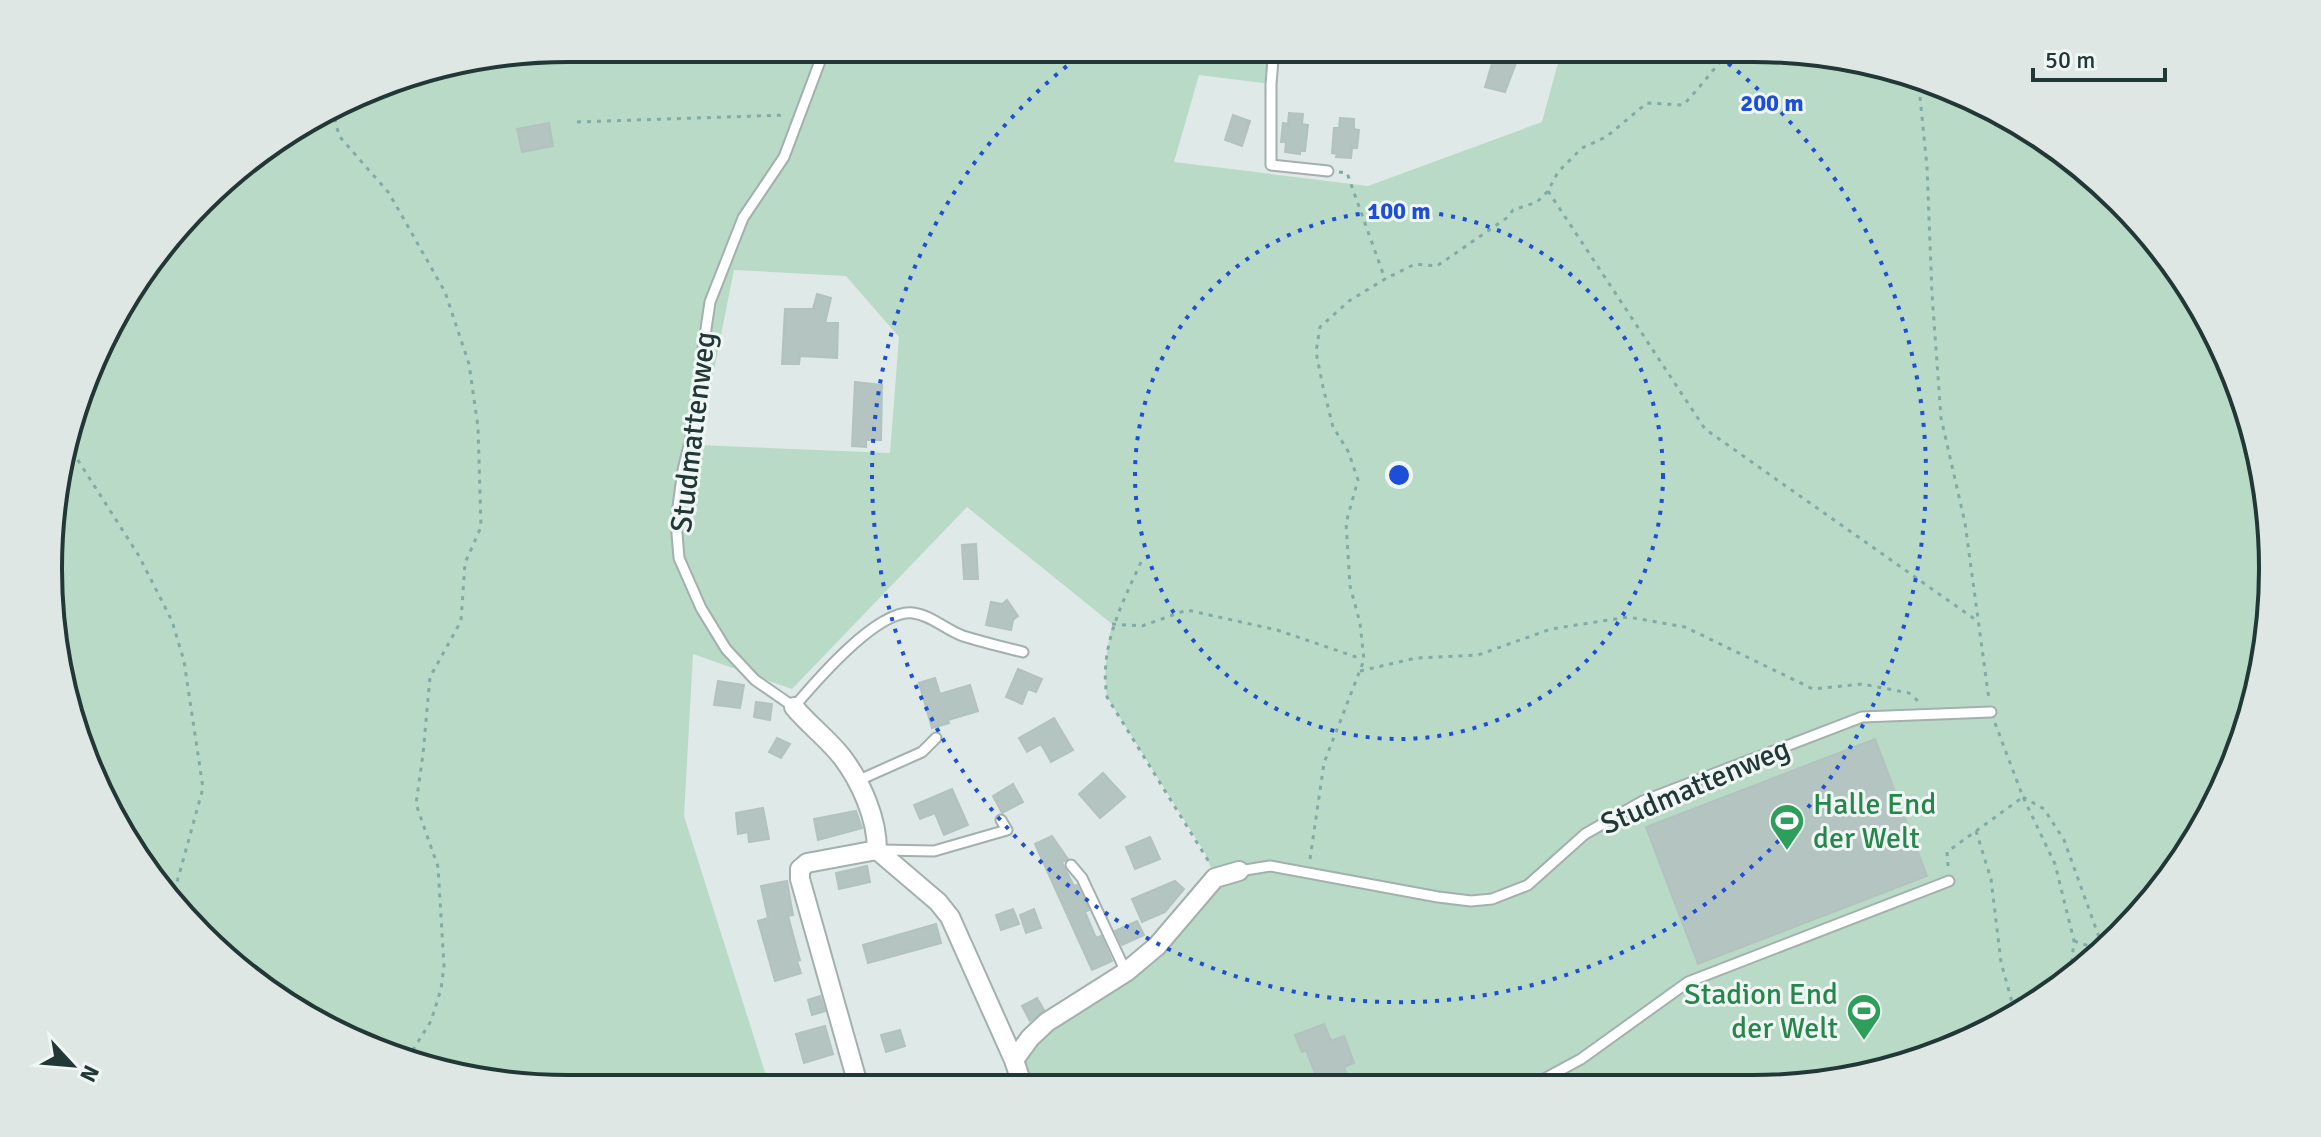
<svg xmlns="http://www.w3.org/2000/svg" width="2321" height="1137" viewBox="0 0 2321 1137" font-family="Signika,sans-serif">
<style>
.green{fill:#b9dac7;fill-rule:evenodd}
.building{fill:#b4c4c0;stroke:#b2c2be;stroke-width:2}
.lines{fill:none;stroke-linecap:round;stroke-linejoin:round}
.service-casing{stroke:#a2b0ae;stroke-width:13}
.minor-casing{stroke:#a2b0ae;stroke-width:22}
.path{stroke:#81aba6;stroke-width:3;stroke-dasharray:4 6;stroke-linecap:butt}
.service{stroke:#fff;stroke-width:9}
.minor{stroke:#fff;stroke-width:18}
.ring{fill:none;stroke:#1d4ed8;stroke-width:4;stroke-dasharray:4 8}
.labels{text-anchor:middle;stroke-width:6;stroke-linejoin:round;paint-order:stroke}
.street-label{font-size:30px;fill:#213836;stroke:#eff6f4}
.leisure-label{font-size:30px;fill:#27864d;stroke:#eff6f4;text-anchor:start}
.rim{fill:none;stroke:#213836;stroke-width:4}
.centre{fill:#1d4ed8;stroke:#eff6f4;stroke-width:4}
.ring-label{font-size:24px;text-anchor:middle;font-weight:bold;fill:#1d4ed8;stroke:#eff6f4;stroke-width:6;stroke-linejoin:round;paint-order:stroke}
</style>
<rect width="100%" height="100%" fill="#dfe9e7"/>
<!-- green -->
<path class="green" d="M 569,48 L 1274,48 L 1271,84 L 1199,75 L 1174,162 L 1368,186 L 1542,122 L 1562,48 L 1753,48 L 1854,58 L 1952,88 L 2042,136 L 2121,201 L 2186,280 L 2234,370 L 2263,467 L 2273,569 L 2263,670 L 2233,768 L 2165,886 L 2070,981 L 1952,1049 L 1821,1084 L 1023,1087 L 1014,1060 L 1030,1038 L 1126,972 L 1215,878 L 1205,853 L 1107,697 C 1103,672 1107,649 1112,624 L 967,507 L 792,689 L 693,654 L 684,816 L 770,1088 L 568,1089 L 467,1079 L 369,1049 L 225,960 L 102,799 L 53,637 L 58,467 L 118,308 L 251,156 L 401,76 ZM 734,270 L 846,276 L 899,337 L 890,453 L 699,445 Z"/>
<!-- building -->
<path class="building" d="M 1494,57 L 1516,63 L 1505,92 L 1485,87 Z
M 1289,113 L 1303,114 L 1302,124 L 1308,125 L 1305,151 L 1300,151 L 1300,154 L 1285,152 L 1286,142 L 1281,142 L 1283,123 L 1288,124 Z
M 1233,115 L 1250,121 L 1242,146 L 1225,140 Z
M 1340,118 L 1354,119 L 1354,129 L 1359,130 L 1357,148 L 1352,148 L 1351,158 L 1336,157 L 1337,154 L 1332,153 L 1334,128 L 1339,128 Z
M 549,123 L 553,146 L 522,152 L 517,129 Z
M 817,294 L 831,298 L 825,323 L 838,323 L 837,358 L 800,356 L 799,364 L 782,364 L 785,309 L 813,309 Z
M 855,382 L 882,385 L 881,440 L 866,440 L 866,447 L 852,446 Z
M 976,544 L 978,579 L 964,579 L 962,545 Z
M 1007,600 L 1018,616 L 1013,620 L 1011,630 L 986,625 L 991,602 L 1002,604 Z
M 1018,669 L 1042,679 L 1036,692 L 1028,689 L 1022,704 L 1006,697 Z
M 935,678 L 940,694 L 970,685 L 978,711 L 948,720 L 949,723 L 932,728 L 919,683 Z
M 718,681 L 744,685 L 740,708 L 714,705 Z
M 756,702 L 772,704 L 770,720 L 754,717 Z
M 1054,718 L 1073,750 L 1051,762 L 1041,744 L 1027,752 L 1019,738 Z
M 777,738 L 790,744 L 781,758 L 769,752 Z
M 1875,739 L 1927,876 L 1698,964 L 1646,827 Z
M 1103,773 L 1125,797 L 1100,818 L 1079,794 Z
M 1013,784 L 1023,802 L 1002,813 L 993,796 Z
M 952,789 L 968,825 L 944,835 L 935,813 L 920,819 L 914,805 Z
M 763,808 L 769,839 L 749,842 L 748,832 L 738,834 L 736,813 Z
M 856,811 L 862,828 L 818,840 L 814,819 Z
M 1052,836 L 1068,859 L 1062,862 L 1064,867 L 1074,886 L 1077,885 L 1089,910 L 1085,912 L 1096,938 L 1101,936 L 1112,961 L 1092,970 L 1035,844 Z
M 1150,837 L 1160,859 L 1135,869 L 1126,847 Z
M 867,866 L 870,882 L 839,889 L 836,873 Z
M 787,881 L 793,915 L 788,916 L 800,960 L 797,961 L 801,973 L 775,981 L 758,921 L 768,918 L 761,886 Z
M 1175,881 L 1184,889 L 1165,912 L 1142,922 L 1132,899 Z
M 1013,909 L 1019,924 L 1001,930 L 996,915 Z
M 1034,909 L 1041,928 L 1026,933 L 1020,915 Z
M 1137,921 L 1144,935 L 1122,945 L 1115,931 Z
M 936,924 L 941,943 L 868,963 L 863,945 Z
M 820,996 L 825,1011 L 812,1015 L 808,1000 Z
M 1037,998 L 1044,1010 L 1030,1021 L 1022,1006 Z
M 1324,1024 L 1331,1041 L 1344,1036 L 1354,1063 L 1344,1067 L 1352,1086 L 1320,1086 L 1306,1050 L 1302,1052 L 1295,1035 Z
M 825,1026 L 833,1054 L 804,1063 L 796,1034 Z
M 900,1030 L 905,1046 L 886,1052 L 881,1035 Z"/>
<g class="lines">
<defs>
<path id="service" d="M 825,48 L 784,157 L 743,218 L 710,302 L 703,349 L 702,391 L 683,470 L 676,521 L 679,558 L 701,608 L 726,649 L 755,680 L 794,707 C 816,681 877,609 913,613 C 931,615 946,630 963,636 C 982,642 1003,647 1023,652
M 1274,48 L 1271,84 L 1271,165 L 1328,171
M 857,781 L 922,752 L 936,738
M 880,850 L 934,851 L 1007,830 L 1001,820
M 1071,865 L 1082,878 L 1126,972
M 1239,871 L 1270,866 L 1438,897 L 1471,901 L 1492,899 L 1528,885 L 1585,834 L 1643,801 L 1862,717 L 1991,712
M 1531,1086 L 1581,1059 L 1688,982 L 1949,881"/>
<path id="minor" d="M 794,707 C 809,725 828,739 842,757 C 861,782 877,818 877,850 L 938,902 L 950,917 L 1014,1060 L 1023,1087
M 1014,1060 L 1030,1038 L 1047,1022 L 1126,972 L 1157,946 L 1215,878 L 1239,871
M 859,1088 L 800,879 L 800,869 L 807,863 L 877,850"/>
</defs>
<!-- service casing -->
<use href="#service" class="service-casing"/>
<!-- minor casing -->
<use href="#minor" class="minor-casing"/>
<!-- path -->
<path class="path" d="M 1918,77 L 1927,167 L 1932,294 L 1941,418 L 1965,523 L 1989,700
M 339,109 L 335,119 L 339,136 L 389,193 L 445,292 L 469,364 L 478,427 L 481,527 L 465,563 L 461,621 L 430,677 L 423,754 L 416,804 L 438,867 L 444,966 L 441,989 L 431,1021 L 406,1061
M 577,122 L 786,115
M 1339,172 L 1347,173 L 1385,279
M 1548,191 L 1705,429 L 1976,620
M 67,443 L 139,556 L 172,621 L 184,661 L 203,788 L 174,893
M 1141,562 C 1121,606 1099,647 1107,697 L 1209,862
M 1112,624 L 1142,626 L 1187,610 L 1277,630 L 1362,659
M 1360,671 L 1416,658 L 1478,655 L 1551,629 L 1628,617 L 1685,627 L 1813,689 L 1862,684 L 1909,693 L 1918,701
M 1995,723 L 2023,797 L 2055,864 L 2074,941 L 2070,980
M 2023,797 L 2044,809 L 2064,840 L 2103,948
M 1976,831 L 1991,879 L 2001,962 L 2015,1013
M 1310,859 L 1324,763 L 1364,660 L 1360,623 L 1350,586 L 1346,523 L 1358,480 L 1348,451 L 1333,427 L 1323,387 L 1316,352 L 1320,327 L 1349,301 L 1385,279 L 1415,264 L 1437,266 L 1508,217 L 1513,210 L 1537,202 L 1548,191 L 1558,172 L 1582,148 L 1606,137 L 1647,103 L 1683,105 C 1701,87 1715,66 1733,48
M 1948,866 L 1947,852 L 2023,797
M 2074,941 L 2101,950"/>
<!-- service -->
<use href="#service" class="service"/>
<!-- minor -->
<use href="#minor" class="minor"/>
</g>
<!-- distance rings -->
<g class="ring">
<circle cx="1399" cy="475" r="264"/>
<path d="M1709 49A527 527 0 1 1 1089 49"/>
</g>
<!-- icons -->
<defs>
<symbol id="stadium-pin" viewBox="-11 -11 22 30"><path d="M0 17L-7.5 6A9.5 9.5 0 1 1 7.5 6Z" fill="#2e9e5b" stroke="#eff6f4"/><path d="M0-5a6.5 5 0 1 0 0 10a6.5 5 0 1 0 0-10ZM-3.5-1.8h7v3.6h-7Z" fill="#fff"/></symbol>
</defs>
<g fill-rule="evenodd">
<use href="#stadium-pin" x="1767" y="801" width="40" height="54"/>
<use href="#stadium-pin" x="1844" y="991" width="40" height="54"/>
</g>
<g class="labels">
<!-- street labels -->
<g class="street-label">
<text transform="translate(693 432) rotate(-83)" y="10">Studmattenweg</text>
<text transform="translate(1695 786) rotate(-23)" y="10">Studmattenweg</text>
</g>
<!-- leisure labels -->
<g class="leisure-label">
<text x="1813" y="814">Halle End<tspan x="1813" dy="34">der Welt</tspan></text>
<text x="1838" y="1004" text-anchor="end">Stadion End<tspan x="1838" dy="34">der Welt</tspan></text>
</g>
</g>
<!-- crop -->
<path d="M0 0H2321V1137H0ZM568 62H1753A506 506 0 0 1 2259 568V569A506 506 0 0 1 1753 1075H568A506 506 0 0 1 62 569V568A506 506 0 0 1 568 62Z" fill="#dfe7e5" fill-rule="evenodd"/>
<path class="rim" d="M568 62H1753A506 506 0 0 1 2259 568V569A506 506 0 0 1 1753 1075H568A506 506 0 0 1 62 569V568A506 506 0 0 1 568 62Z"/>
<circle cx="1399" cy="475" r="12" class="centre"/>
<g class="ring-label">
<text x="1772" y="111">200 m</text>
<text x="1399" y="219">100 m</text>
</g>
<!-- north arrow -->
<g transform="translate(72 1065) rotate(116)" stroke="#eff6f4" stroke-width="6" paint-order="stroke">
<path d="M0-6L14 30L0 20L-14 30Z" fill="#213836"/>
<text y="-12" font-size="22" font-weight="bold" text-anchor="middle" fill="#213836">N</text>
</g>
<!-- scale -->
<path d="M2033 68v12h132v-12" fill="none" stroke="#213836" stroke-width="4"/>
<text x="2045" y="68" font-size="24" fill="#213836" stroke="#eff6f4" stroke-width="6" paint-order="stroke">50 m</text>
</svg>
